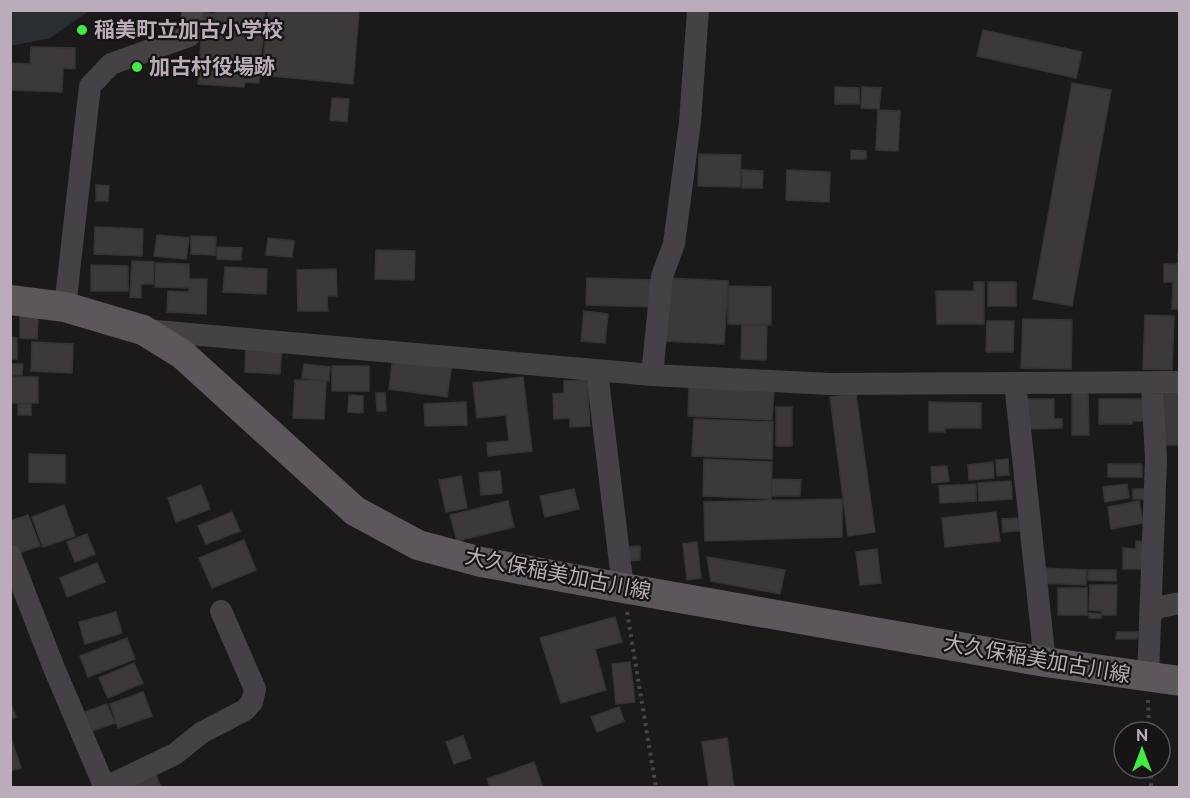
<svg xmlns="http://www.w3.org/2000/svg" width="1190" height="798" viewBox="0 0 1190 798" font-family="Raleway,'Noto Sans JP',sans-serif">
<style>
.green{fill:#292e33}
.building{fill:#3d393b;stroke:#373335;stroke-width:1.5}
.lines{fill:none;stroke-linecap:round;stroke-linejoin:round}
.path{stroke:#4b444b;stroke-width:4;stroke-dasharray:3 4.5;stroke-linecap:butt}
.minor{stroke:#464145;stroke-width:22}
.major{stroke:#5e565d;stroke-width:30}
.poi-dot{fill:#41ea46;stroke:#161415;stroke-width:2}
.labels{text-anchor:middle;stroke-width:4.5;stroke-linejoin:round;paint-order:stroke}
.poi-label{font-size:21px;font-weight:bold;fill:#baacb9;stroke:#161415;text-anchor:start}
.street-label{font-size:21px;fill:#baacb9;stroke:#161415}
</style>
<rect width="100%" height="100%" fill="#1b191a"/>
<!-- green -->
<path class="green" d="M 11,10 L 89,10 L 89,11 L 50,38 L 11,46 Z"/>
<!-- building -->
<path class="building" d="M 215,10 L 265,10 L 259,83 L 245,82 L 244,87 L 198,84 L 203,12 L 215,14 Z
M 268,10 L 359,11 L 353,84 L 262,75 Z
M 983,30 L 1082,52 L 1076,78 L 977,56 Z
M 31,47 L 75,48 L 75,69 L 63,68 L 62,92 L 10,90 L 10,63 L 30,64 Z
M 1072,83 L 1111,90 L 1072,306 L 1033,299 Z
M 835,87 L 859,88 L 859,104 L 835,104 Z
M 862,87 L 881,88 L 879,109 L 861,108 Z
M 332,98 L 349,99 L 347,122 L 330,120 Z
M 878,110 L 900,111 L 898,151 L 876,150 Z
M 851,150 L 866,151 L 866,159 L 851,159 Z
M 699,154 L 741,155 L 740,187 L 698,186 Z
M 742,170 L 763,171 L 762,188 L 742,188 Z
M 787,170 L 830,172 L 829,202 L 786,200 Z
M 96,185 L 109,186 L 108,201 L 96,201 Z
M 95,227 L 143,229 L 142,256 L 94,254 Z
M 157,235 L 189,238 L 186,259 L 154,256 Z
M 191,236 L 216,237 L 215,255 L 191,254 Z
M 268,238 L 294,241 L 292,257 L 266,255 Z
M 217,247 L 242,248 L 241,260 L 217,259 Z
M 376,250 L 415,251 L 414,280 L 375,279 Z
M 1178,253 L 1180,309 L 1172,309 L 1173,282 L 1164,282 L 1164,264 L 1178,264 Z
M 132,261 L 154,262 L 153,284 L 141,284 L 141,298 L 130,297 Z
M 156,263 L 189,264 L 189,279 L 207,279 L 206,314 L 167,312 L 168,291 L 189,292 L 189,288 L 155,287 Z
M 91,265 L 128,266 L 128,291 L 91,291 Z
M 225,267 L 267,269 L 266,294 L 223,292 Z
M 336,269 L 337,296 L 327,296 L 328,311 L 298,311 L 297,270 Z
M 587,278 L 656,280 L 655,307 L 586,305 Z
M 668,278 L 728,281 L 724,344 L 665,341 Z
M 974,282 L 984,282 L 984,324 L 937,324 L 936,291 L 974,291 Z
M 988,282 L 1016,282 L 1016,306 L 988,306 Z
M 728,286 L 771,287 L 771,325 L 728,324 Z
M 584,311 L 608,314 L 605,343 L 581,341 Z
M 1145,315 L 1174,316 L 1172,370 L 1143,369 Z
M 20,317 L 38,318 L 37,339 L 20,338 Z
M 1023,319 L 1072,320 L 1071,369 L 1021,368 Z
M 987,321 L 1014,321 L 1013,352 L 986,352 Z
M 742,325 L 767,326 L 766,360 L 741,359 Z
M 10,337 L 17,338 L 17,359 L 10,359 Z
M 32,342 L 73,344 L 72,373 L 31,371 Z
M 246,344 L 282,346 L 280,374 L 245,372 Z
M 393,356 L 452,364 L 447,397 L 389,389 Z
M 10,364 L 23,364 L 22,375 L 10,375 Z
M 304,364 L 330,367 L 329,381 L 302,378 Z
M 332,366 L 369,366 L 369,391 L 332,391 Z
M 10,377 L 38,377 L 38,403 L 10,403 Z
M 523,377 L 532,451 L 488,456 L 487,443 L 509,441 L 506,415 L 477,418 L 473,383 Z
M 295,380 L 326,381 L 324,419 L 293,418 Z
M 587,380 L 590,426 L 570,427 L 570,418 L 554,419 L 553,394 L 564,393 L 564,381 Z
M 689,385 L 774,389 L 772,420 L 688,416 Z
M 1164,388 L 1180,388 L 1180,445 L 1163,445 Z
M 376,393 L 385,393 L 386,411 L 377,411 Z
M 1072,393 L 1088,393 L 1089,435 L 1072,435 Z
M 856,394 L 875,532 L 848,536 L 830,397 Z
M 349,395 L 363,396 L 363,413 L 348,412 Z
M 1025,399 L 1054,399 L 1054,419 L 1062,419 L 1062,428 L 1025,429 Z
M 1099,399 L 1144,399 L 1144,421 L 1132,421 L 1132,424 L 1099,424 Z
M 466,402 L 467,425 L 425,426 L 424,404 Z
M 929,402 L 981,403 L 981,428 L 945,428 L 945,432 L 929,432 Z
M 18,404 L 31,404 L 31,415 L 18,415 Z
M 776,407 L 792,407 L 792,446 L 776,446 Z
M 694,419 L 773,422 L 772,459 L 692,456 Z
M 29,454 L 65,455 L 65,483 L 29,482 Z
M 704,459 L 772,462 L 771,499 L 703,496 Z
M 1008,459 L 1009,475 L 997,476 L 996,460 Z
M 993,462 L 994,478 L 969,480 L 968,465 Z
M 1108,464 L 1142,464 L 1142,477 L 1108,477 Z
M 947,466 L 949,481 L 932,483 L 931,467 Z
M 500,471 L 502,493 L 481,495 L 479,473 Z
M 461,476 L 467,508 L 446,512 L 439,480 Z
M 772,479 L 801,480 L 800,496 L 772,496 Z
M 1011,481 L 1012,499 L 979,501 L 978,483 Z
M 976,484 L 976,501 L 940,503 L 939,486 Z
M 1127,484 L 1129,498 L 1105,502 L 1103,487 Z
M 201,485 L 210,509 L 176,522 L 168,498 Z
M 574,489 L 579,509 L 545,517 L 540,496 Z
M 1133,489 L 1145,489 L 1145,499 L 1133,499 Z
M 842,499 L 842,537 L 705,541 L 704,502 Z
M 508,501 L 514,527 L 457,541 L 450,515 Z
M 1139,501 L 1143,523 L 1111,529 L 1108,507 Z
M 64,505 L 75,536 L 43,547 L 32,517 Z
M 232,512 L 240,531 L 206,544 L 198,526 Z
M 996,512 L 1000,541 L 945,547 L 942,518 Z
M 28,515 L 40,546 L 15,554 L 10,541 L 10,521 Z
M 1019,518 L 1020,531 L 1003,532 L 1002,519 Z
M 87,534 L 95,554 L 75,562 L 67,542 Z
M 244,540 L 256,570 L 212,588 L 199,558 Z
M 1136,541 L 1150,542 L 1150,569 L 1123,569 L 1123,548 L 1136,549 Z
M 697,542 L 701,578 L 687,580 L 683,544 Z
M 640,546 L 640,560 L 626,561 L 626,547 Z
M 877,549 L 881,583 L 860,585 L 856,552 Z
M 707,557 L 785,570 L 780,594 L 711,581 Z
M 97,563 L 105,582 L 67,597 L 60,578 Z
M 1041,568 L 1086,570 L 1086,585 L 1040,583 Z
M 1088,570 L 1116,570 L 1116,581 L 1088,580 Z
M 1090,585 L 1117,585 L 1116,615 L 1102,615 L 1102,611 L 1089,610 Z
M 1058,588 L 1087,588 L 1087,615 L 1058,615 Z
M 116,612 L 122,633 L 85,644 L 79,622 Z
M 1089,613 L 1101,614 L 1101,618 L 1089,618 Z
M 615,617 L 622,642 L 595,649 L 606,690 L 561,703 L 540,638 Z
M 1117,632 L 1138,632 L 1137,639 L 1116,639 Z
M 127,638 L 135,659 L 88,677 L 80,656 Z
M 630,662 L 635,702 L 616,704 L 612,664 Z
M 134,663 L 143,683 L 108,698 L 99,678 Z
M 143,692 L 152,716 L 118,728 L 110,704 Z
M 10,702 L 16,717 L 10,719 Z
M 107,704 L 115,723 L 92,731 L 85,712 Z
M 619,707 L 624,721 L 597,732 L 591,717 Z
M 10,735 L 21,768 L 10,771 Z
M 463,736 L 471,758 L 454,764 L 446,742 Z
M 727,738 L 734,788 L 709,788 L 702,742 Z
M 534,762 L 543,788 L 490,788 L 487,779 Z
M 156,774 L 161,788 L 124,788 Z"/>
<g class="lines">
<!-- path -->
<path class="path" d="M 627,612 L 656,788
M 1148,700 L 1149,732
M 1151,768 L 1151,788"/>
<!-- minor -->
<path class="minor" d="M 65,307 L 90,86 L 111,64 L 189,36 L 193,10
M 145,330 L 652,375 L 830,384 L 1180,382
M 597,372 L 623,588
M 652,375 L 662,276 L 674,244 L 690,122 L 698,10
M 1015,383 L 1045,662
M 10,555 L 54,668 L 105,788
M 1152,612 L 1160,607 L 1180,603
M 1148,677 L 1156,459 L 1152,383
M 104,788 L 175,754 L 201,733 L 245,710 L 252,702 L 255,689 L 221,611"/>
<!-- major -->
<path class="major" d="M 10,300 L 65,307 L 143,330 L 182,354 L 355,511 L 418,545 L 481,562 L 623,588 L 1045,662 L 1180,681"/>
</g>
<!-- markers -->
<g class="poi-dot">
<circle cx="82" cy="30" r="6"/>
<circle cx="137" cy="67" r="6"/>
</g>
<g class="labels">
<!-- poi labels -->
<g class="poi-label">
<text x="94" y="37">稲美町立加古小学校</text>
<text x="149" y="74">加古村役場跡</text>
</g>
<!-- street labels -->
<g class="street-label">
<text transform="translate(558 574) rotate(11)" y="7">大久保稲美加古川線</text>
<text transform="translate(1037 659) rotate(10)" y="7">大久保稲美加古川線</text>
</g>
</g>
<!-- border -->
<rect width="1190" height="798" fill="none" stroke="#baacb9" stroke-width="24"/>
<!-- north arrow -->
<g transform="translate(1142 750)"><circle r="28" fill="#161415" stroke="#585157" stroke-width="1.5"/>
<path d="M0-4.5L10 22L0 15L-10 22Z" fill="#41ea46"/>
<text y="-9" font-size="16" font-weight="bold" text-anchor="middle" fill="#baacb9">N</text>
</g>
</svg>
